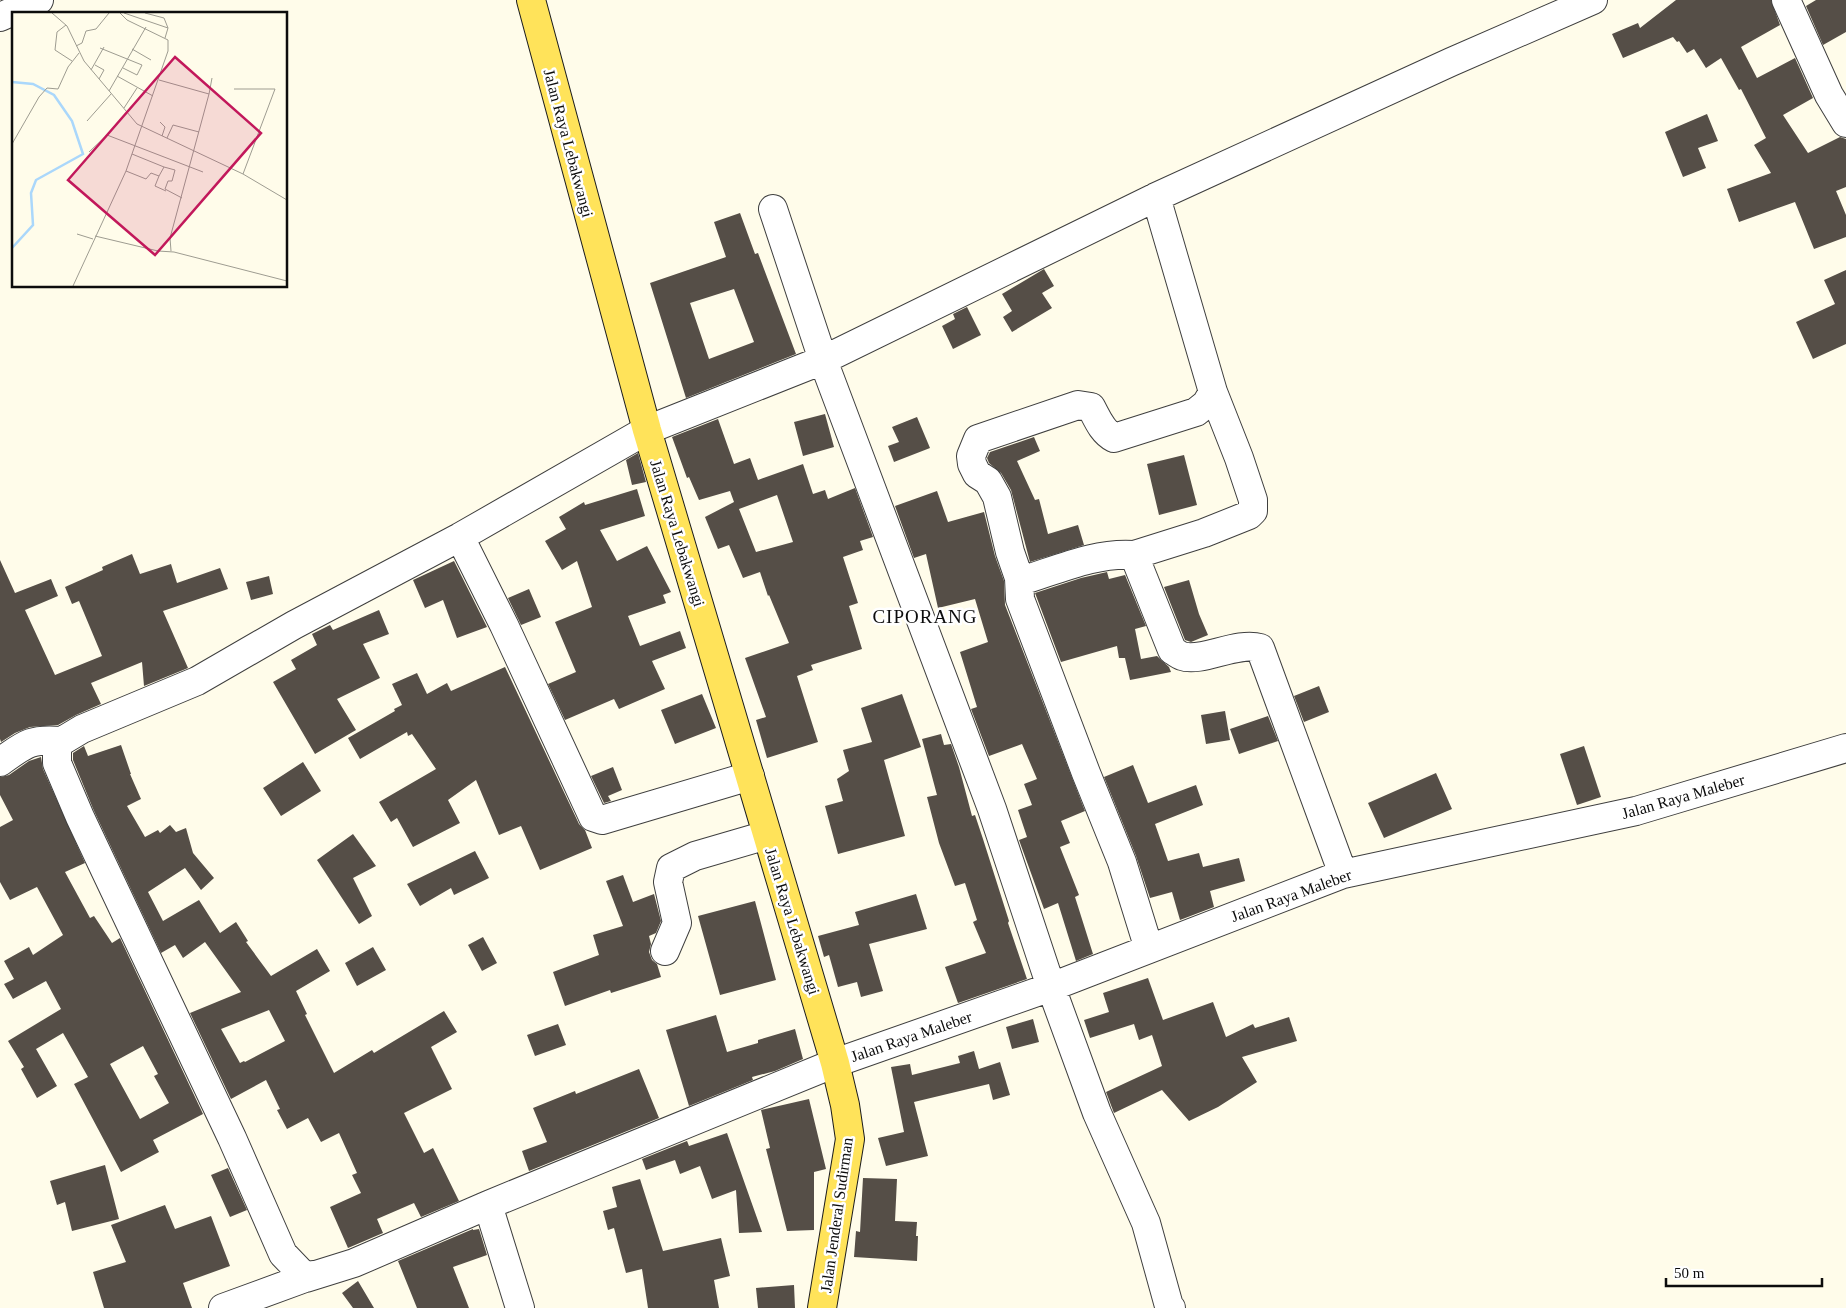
<svg xmlns="http://www.w3.org/2000/svg" width="1846" height="1308" viewBox="0 0 1846 1308" font-family="Georgia,serif">
<style>
.building{fill:#554e47;fill-rule:evenodd}
.lines{fill:none;stroke-linecap:round;stroke-linejoin:round}
.minor-casing{stroke:#3f3f3f;stroke-width:30}
.major-casing{stroke:#1d1d1d;stroke-width:30}
.minor{stroke:#fff;stroke-width:28}
.major{stroke:#ffe35a;stroke-width:28}
.labels{text-anchor:middle;stroke-width:5;stroke-linejoin:round;paint-order:stroke}
.street-label{font-size:16px;fill:#0c0c0c;stroke:#fff}
.quarter-label{font-size:19px;letter-spacing:1px;fill:#0c0c0c;stroke:#fff}
.inset-river{fill:none;stroke:#aad7fb;stroke-width:2.5}
.inset-road{fill:none;stroke:#9e9c91;stroke-width:1}
.view{fill:#c2185b;fill-opacity:0.15;stroke:#c2185b;stroke-width:2.5}
.inset-edge{fill:none;stroke:#0c0c0c;stroke-width:2.5}
</style>
<rect width="100%" height="100%" fill="#fffcea"/>
<!-- building -->
<path class="building" d="M 1676,0 L 1771,0 L 1780,25 L 1741,47 L 1757,78 L 1795,58 L 1813,98 L 1783,115 L 1808,153 L 1840,137 L 1846,139 L 1846,187 L 1836,191 L 1846,215 L 1846,237 L 1814,249 L 1795,202 L 1739,222 L 1727,189 L 1771,173 L 1754,145 L 1766,138 L 1741,89 L 1739,90 L 1721,58 L 1706,68 L 1694,49 L 1687,53 L 1679,41 L 1677,42 L 1673,37 L 1623,58 L 1612,34 L 1638,23 L 1640,28 Z
M 1816,0 L 1846,0 L 1846,32 L 1823,45 L 1806,6 Z
M 1707,114 L 1718,141 L 1698,148 L 1706,168 L 1683,177 L 1665,132 Z
M 740,213 L 755,254 L 758,253 L 796,354 L 686,398 L 650,283 L 726,257 L 714,222 ZM 734,289 L 754,342 L 709,359 L 690,303 Z
M 1044,269 L 1054,286 L 1042,293 L 1052,308 L 1012,332 L 1003,317 L 1012,311 L 1002,294 Z
M 1846,270 L 1846,344 L 1813,359 L 1796,322 L 1835,304 L 1824,280 Z
M 967,307 L 981,335 L 953,349 L 942,326 L 955,319 L 953,314 Z
M 825,414 L 834,447 L 803,456 L 794,422 Z
M 917,417 L 930,448 L 894,462 L 888,446 L 899,442 L 892,427 Z
M 718,419 L 734,464 L 750,458 L 758,480 L 803,464 L 813,494 L 825,490 L 828,499 L 855,488 L 873,537 L 860,541 L 863,550 L 843,557 L 858,603 L 849,606 L 862,649 L 811,665 L 813,670 L 797,676 L 818,742 L 767,758 L 756,720 L 766,717 L 745,658 L 789,643 L 769,595 L 768,596 L 760,572 L 743,578 L 729,545 L 718,549 L 705,517 L 734,502 L 730,491 L 699,500 L 689,477 L 687,478 L 672,437 ZM 777,495 L 793,542 L 756,552 L 739,509 Z
M 1034,437 L 1040,451 L 1017,461 L 1035,500 L 1039,499 L 1048,534 L 1078,525 L 1084,545 L 1030,562 L 1011,490 L 1001,473 L 989,463 L 987,458 L 990,452 Z
M 638,453 L 646,482 L 632,485 L 626,460 Z
M 1184,455 L 1197,505 L 1159,515 L 1147,464 Z
M 637,489 L 645,516 L 600,530 L 617,561 L 647,546 L 671,592 L 663,595 L 666,603 L 628,616 L 640,646 L 680,631 L 686,648 L 652,661 L 665,689 L 619,709 L 614,699 L 565,720 L 548,684 L 576,672 L 555,622 L 592,607 L 577,561 L 562,570 L 545,541 L 566,529 L 559,517 L 584,502 L 585,505 Z
M 937,491 L 948,522 L 984,512 L 995,556 L 1004,581 L 1005,605 L 1085,811 L 1061,821 L 1070,843 L 1060,847 L 1079,895 L 1075,897 L 1093,954 L 1076,961 L 1058,903 L 1044,909 L 1019,840 L 1027,837 L 1018,810 L 1032,805 L 1024,784 L 1037,779 L 1022,744 L 989,756 L 971,709 L 977,707 L 960,652 L 988,642 L 975,599 L 938,608 L 926,554 L 914,558 L 895,506 Z
M 132,554 L 140,574 L 171,564 L 177,583 L 220,568 L 228,589 L 163,611 L 188,668 L 144,686 L 142,662 L 91,683 L 101,704 L 76,715 L 58,725 L 30,727 L 15,733 L 1,742 L 0,739 L 0,560 L 15,593 L 51,579 L 58,596 L 25,610 L 55,675 L 102,656 L 79,601 L 72,604 L 65,587 L 103,570 L 102,567 Z
M 454,561 L 487,627 L 457,638 L 443,600 L 425,608 L 413,580 Z
M 1107,572 L 1109,579 L 1125,575 L 1146,626 L 1135,629 L 1141,659 L 1157,656 L 1169,667 L 1171,672 L 1130,680 L 1125,658 L 1119,658 L 1117,646 L 1061,662 L 1035,593 L 1081,578 Z
M 269,576 L 273,594 L 251,600 L 246,582 Z
M 1189,580 L 1199,614 L 1208,635 L 1191,642 L 1185,640 L 1164,587 Z
M 529,589 L 541,617 L 521,625 L 508,598 Z
M 379,610 L 389,634 L 363,644 L 380,678 L 337,699 L 356,730 L 315,754 L 273,682 L 296,669 L 291,660 L 317,645 L 312,634 L 330,625 L 333,630 Z
M 505,667 L 579,824 L 585,830 L 592,848 L 540,870 L 521,826 L 499,835 L 476,780 L 448,800 L 460,823 L 413,847 L 397,818 L 391,822 L 379,802 L 436,769 L 412,734 L 408,736 L 407,732 L 360,759 L 348,738 L 395,711 L 394,709 L 402,705 L 392,684 L 417,673 L 427,694 L 447,683 L 451,691 Z
M 1319,686 L 1329,712 L 1304,722 L 1294,696 Z
M 702,694 L 716,728 L 675,744 L 661,710 Z
M 902,694 L 921,747 L 884,760 L 905,836 L 838,854 L 825,806 L 843,801 L 837,779 L 849,771 L 843,750 L 872,742 L 861,708 Z
M 1225,711 L 1230,740 L 1206,744 L 1201,715 Z
M 1268,716 L 1278,741 L 1239,754 L 1230,729 Z
M 941,734 L 944,745 L 951,744 L 959,767 L 972,816 L 975,815 L 983,839 L 1009,921 L 1008,923 L 1027,979 L 958,1003 L 945,967 L 986,953 L 973,922 L 977,920 L 965,883 L 955,886 L 939,843 L 927,797 L 937,795 L 922,739 Z
M 121,745 L 131,774 L 130,774 L 141,799 L 127,806 L 145,837 L 158,830 L 160,833 L 170,825 L 176,832 L 186,828 L 193,853 L 214,878 L 201,890 L 185,868 L 148,892 L 163,921 L 199,900 L 220,933 L 236,922 L 248,941 L 246,942 L 271,976 L 317,949 L 330,971 L 296,991 L 307,1014 L 305,1015 L 334,1073 L 372,1050 L 374,1053 L 444,1011 L 457,1032 L 431,1047 L 452,1089 L 404,1113 L 424,1153 L 433,1148 L 459,1201 L 421,1217 L 414,1203 L 377,1219 L 383,1233 L 348,1248 L 330,1207 L 361,1193 L 352,1175 L 357,1173 L 339,1133 L 321,1142 L 308,1118 L 287,1129 L 277,1110 L 280,1109 L 266,1080 L 231,1099 L 190,1013 L 241,992 L 205,942 L 183,958 L 175,945 L 161,953 L 94,811 L 73,760 L 73,753 L 84,746 L 88,756 ZM 269,1010 L 285,1041 L 245,1062 L 244,1061 L 240,1063 L 221,1029 Z
M 1584,746 L 1601,797 L 1577,805 L 1560,754 Z
M 41,757 L 43,769 L 85,863 L 65,872 L 90,918 L 94,916 L 112,943 L 120,938 L 203,1114 L 153,1140 L 159,1152 L 121,1172 L 74,1084 L 88,1077 L 63,1033 L 36,1049 L 57,1086 L 37,1098 L 21,1069 L 24,1067 L 8,1041 L 61,1009 L 46,981 L 13,999 L 4,984 L 14,979 L 4,961 L 29,947 L 33,955 L 63,935 L 37,887 L 10,900 L 0,882 L 0,827 L 13,820 L 0,795 L 0,777 L 9,775 L 29,761 ZM 143,1046 L 158,1074 L 154,1076 L 169,1103 L 140,1119 L 110,1064 Z
M 303,762 L 321,791 L 281,816 L 263,788 Z
M 1133,765 L 1148,803 L 1196,785 L 1203,805 L 1155,824 L 1168,861 L 1199,853 L 1203,867 L 1239,858 L 1245,881 L 1210,891 L 1214,907 L 1180,920 L 1172,892 L 1150,898 L 1136,856 L 1104,777 Z
M 613,767 L 622,790 L 608,796 L 611,801 L 604,803 L 591,776 Z
M 1436,773 L 1452,809 L 1384,838 L 1368,803 Z
M 353,834 L 376,866 L 353,878 L 372,916 L 359,924 L 317,860 Z
M 475,851 L 489,878 L 454,895 L 451,888 L 420,906 L 407,884 Z
M 623,875 L 633,902 L 654,894 L 661,921 L 656,933 L 649,936 L 651,944 L 649,952 L 652,960 L 657,964 L 661,977 L 611,993 L 610,990 L 565,1006 L 553,972 L 599,955 L 593,935 L 623,926 L 606,881 Z
M 916,894 L 927,929 L 869,944 L 883,991 L 861,997 L 857,982 L 838,987 L 829,955 L 824,957 L 818,936 L 859,925 L 855,912 Z
M 755,901 L 776,980 L 720,995 L 698,916 Z
M 483,937 L 497,963 L 482,971 L 468,945 Z
M 373,947 L 386,970 L 357,986 L 345,963 Z
M 1148,978 L 1163,1020 L 1213,1002 L 1226,1037 L 1253,1024 L 1255,1028 L 1289,1017 L 1297,1041 L 1242,1057 L 1257,1082 L 1218,1107 L 1189,1121 L 1162,1090 L 1114,1113 L 1106,1092 L 1162,1066 L 1152,1035 L 1139,1040 L 1134,1024 L 1090,1038 L 1084,1020 L 1109,1012 L 1103,993 Z
M 716,1015 L 727,1052 L 758,1043 L 758,1040 L 795,1029 L 803,1059 L 775,1071 L 752,1077 L 753,1080 L 689,1106 L 666,1030 Z
M 1033,1019 L 1039,1042 L 1012,1049 L 1006,1027 Z
M 558,1024 L 566,1045 L 535,1056 L 527,1035 Z
M 974,1051 L 979,1069 L 1000,1062 L 1010,1095 L 993,1100 L 989,1084 L 914,1102 L 928,1156 L 886,1166 L 878,1138 L 904,1132 L 891,1067 L 910,1064 L 912,1075 L 960,1063 L 958,1056 Z
M 639,1069 L 659,1118 L 529,1171 L 522,1151 L 547,1142 L 533,1108 L 575,1091 L 576,1094 Z
M 809,1099 L 826,1169 L 814,1172 L 814,1230 L 787,1231 L 766,1149 L 770,1148 L 761,1110 Z
M 727,1133 L 746,1187 L 762,1232 L 739,1233 L 736,1190 L 712,1199 L 700,1166 L 680,1174 L 675,1160 L 646,1170 L 642,1159 L 687,1141 L 689,1146 Z
M 105,1165 L 119,1219 L 72,1231 L 65,1202 L 57,1205 L 50,1181 Z
M 228,1168 L 247,1210 L 230,1217 L 211,1175 Z
M 863,1178 L 897,1179 L 895,1221 L 917,1222 L 916,1236 L 918,1236 L 917,1261 L 854,1257 L 856,1231 L 860,1232 Z
M 640,1179 L 663,1251 L 721,1238 L 730,1276 L 714,1280 L 719,1308 L 648,1308 L 642,1269 L 626,1273 L 614,1228 L 608,1230 L 603,1211 L 617,1207 L 612,1187 Z
M 165,1205 L 175,1229 L 211,1216 L 230,1266 L 183,1283 L 192,1308 L 104,1308 L 93,1272 L 126,1262 L 111,1225 Z
M 473,1229 L 473,1230 L 479,1229 L 487,1255 L 453,1267 L 469,1308 L 417,1308 L 398,1261 Z
M 358,1281 L 374,1308 L 353,1308 L 342,1293 Z
M 794,1285 L 795,1308 L 758,1308 L 756,1288 Z"/>
<g class="lines">
<defs>
<path id="minor" d="M 1593,0 L 1451,62 L 1156,197 L 823,360 L 647,430 L 460,537 L 294,625 L 197,681 L 82,729 L 57,744 L 57,763 L 80,817 L 232,1138 L 283,1254 L 306,1278 L 354,1263 L 488,1205 L 835,1063 L 1051,987 L 1343,874 L 1636,811 L 1846,748
M 1786,0 L 1829,95 L 1846,123
M 0,17 L 39,0
M 1156,197 L 1213,392 L 1206,404 L 1196,412 L 1114,438 C 1102,432 1097,418 1091,407 L 1078,405 L 978,439 L 971,456 L 972,464 L 977,474 L 988,481 L 997,497 L 1010,552 L 1019,578 L 1021,581 C 1057,570 1096,552 1134,555 L 1172,650 C 1175,652 1179,655 1182,656 C 1201,663 1237,641 1260,648 L 1343,874
M 773,209 L 823,360 L 992,809 L 1051,987 L 1097,1113 L 1146,1223 L 1169,1306 L 1171,1308
M 460,537 L 504,625 L 593,817 L 602,820 L 750,776
M 1134,555 L 1204,533 L 1249,515 L 1253,511 L 1253,500 L 1239,458 L 1213,392
M 1019,578 L 1020,599 L 1086,773 L 1122,862 L 1149,949
M 0,762 C 24,745 30,738 61,741
M 665,951 L 677,923 L 668,882 L 671,868 L 695,856 L 767,835
M 488,1205 L 520,1308
M 223,1308 L 313,1275"/>
<path id="major" d="M 531,0 L 647,430 L 835,1063 L 845,1105 L 850,1139 L 822,1308"/>
</defs>
<!-- minor casing -->
<use href="#minor" class="minor-casing"/>
<!-- major casing -->
<use href="#major" class="major-casing"/>
<!-- minor -->
<use href="#minor" class="minor"/>
<!-- major -->
<use href="#major" class="major"/>
</g>
<g class="labels">
<!-- street labels -->
<g class="street-label">
<text transform="translate(569 143) rotate(75)" y="6">Jalan Raya Lebakwangi</text>
<text transform="translate(678 533) rotate(73)" y="6">Jalan Raya Lebakwangi</text>
<text transform="translate(1683 796) rotate(-16)" y="6">Jalan Raya Maleber</text>
<text transform="translate(1291 895) rotate(-20)" y="6">Jalan Raya Maleber</text>
<text transform="translate(793 921) rotate(73)" y="6">Jalan Raya Lebakwangi</text>
<text transform="translate(911 1036) rotate(-19)" y="6">Jalan Raya Maleber</text>
<text transform="translate(836 1215) rotate(-82)" y="6">Jalan Jenderal Sudirman</text>
</g>
<!-- quarter labels -->
<g class="quarter-label">
<text x="925" y="623">CIPORANG</text>
</g>
</g>
<!-- overview -->
<g transform="translate(12 12)">
<rect width="275" height="275" fill="#fffcea"/>
<path class="inset-river" d="M 0,70 L 21,72 L 42,83 L 60,109 L 71,142 L 24,168 L 19,181 L 21,213 L 0,236"/>
<path class="inset-road" d="M 40,1 L 55,14 L 72,49 L 125,112 L 231,162 L 275,188M 112,1 L 156,16M 133,1 L 152,6 L 156,16 L 153,26M 54,13 L 45,20 L 43,38 L 60,49M 64,34 L 70,31 L 74,19 L 84,17 L 97,1M 88,36 L 130,53 L 125,63 L 111,56M 120,37 L 139,48M 83,53 L 92,58 L 87,67M 79,58 L 92,35M 105,64 L 141,84M 147,68 L 197,82 L 158,226 L 159,239M 222,77 L 263,77 L 231,162M 97,79 L 134,15M 197,82 L 200,66M 112,96 L 125,76M 75,109 L 99,82M 148,110 L 153,115 L 150,124M 155,126 L 161,113 L 187,120M 0,132 L 27,85 L 35,76 L 46,77 L 56,55 L 67,41M 77,140 L 95,123 L 191,160M 120,142 L 152,155M 114,159 L 134,167 L 139,161 L 147,164 L 152,155 L 163,158 L 160,169 L 156,169 L 153,177 L 170,186M 147,164 L 143,174 L 154,179M 65,222 L 81,227M 83,224 L 146,239 L 162,240 L 275,269M 61,274 L 114,159 L 156,39 L 156,28 L 115,8 L 108,1"/>
<path class="view" d="M 163,45 L 249,121 L 143,243 L 56,168 Z"/>
<rect width="275" height="275" class="inset-edge"/>
</g>
<!-- scale -->
<path d="M1666 1278v8h156v-8" fill="none" stroke="#0c0c0c" stroke-width="2.5"/>
<text x="1674" y="1278" font-size="15" fill="#0c0c0c" stroke="#ffffff" stroke-width="4" paint-order="stroke">50 m</text>
</svg>
